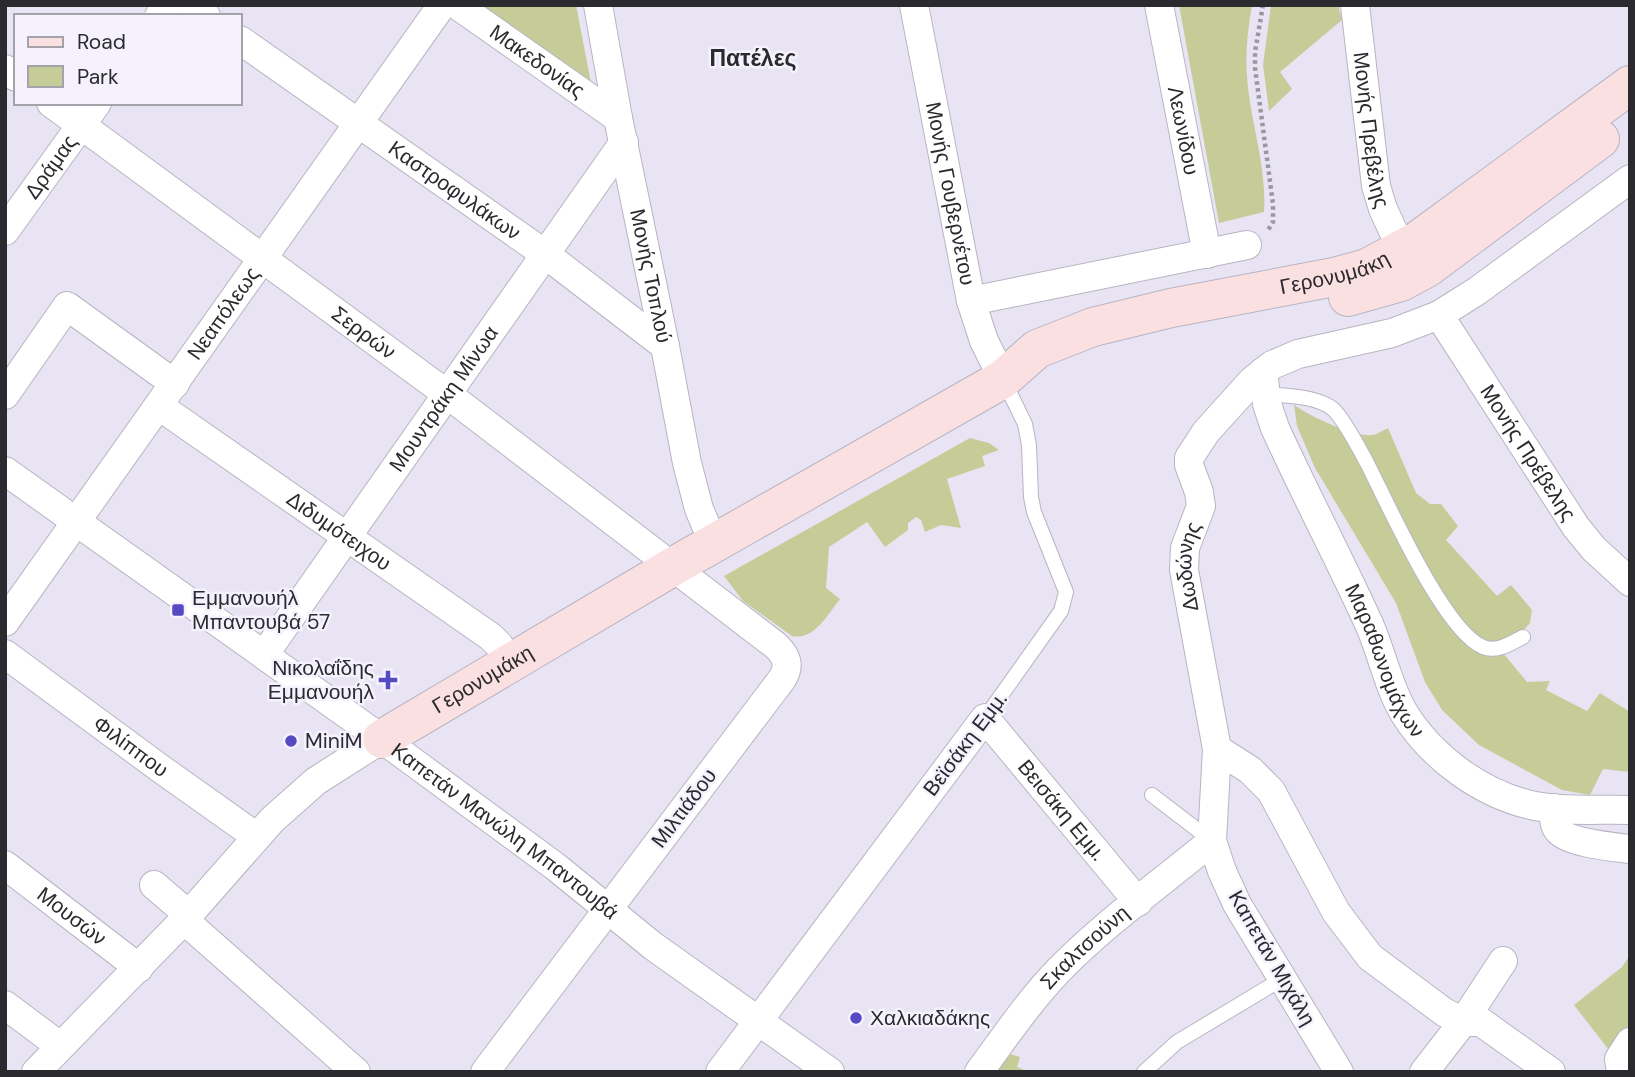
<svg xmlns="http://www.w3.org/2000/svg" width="1635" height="1077" viewBox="0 0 1635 1077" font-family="'DM Sans',sans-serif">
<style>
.green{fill:#c6cc98}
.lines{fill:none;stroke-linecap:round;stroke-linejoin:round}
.lane-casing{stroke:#b8b4c2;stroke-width:16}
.street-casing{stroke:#b8b4c2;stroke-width:30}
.secondary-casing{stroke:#b8b4c2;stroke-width:40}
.path{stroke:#9997a1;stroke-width:4.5;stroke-dasharray:3.5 3.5;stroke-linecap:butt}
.lane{stroke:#fff;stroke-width:14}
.street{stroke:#fff;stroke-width:28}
.secondary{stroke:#fbe0e2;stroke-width:38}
.poi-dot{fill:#554ac2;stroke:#f5f2fe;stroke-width:2.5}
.labels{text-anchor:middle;stroke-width:5;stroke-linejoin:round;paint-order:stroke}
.street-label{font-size:21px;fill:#2b2a2f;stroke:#f5f2fe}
.poi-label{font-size:21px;fill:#2b2a2f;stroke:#f5f2fe;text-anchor:start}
.neighbourhood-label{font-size:23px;font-weight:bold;fill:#2b2a2f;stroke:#f5f2fe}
</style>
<rect width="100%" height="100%" fill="#e8e4f3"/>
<!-- green -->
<path class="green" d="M 473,5 L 576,5 L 592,88 Z
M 1179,5 L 1252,5 C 1248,29 1245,52 1247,76 C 1250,122 1267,165 1264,212 L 1219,223 Z
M 1271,5 L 1338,5 L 1342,20 L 1280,72 L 1292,89 L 1269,111 L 1263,65 Z
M 1294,405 C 1310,416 1353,437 1372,435 C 1377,435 1383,430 1388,428 L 1416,493 L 1430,504 L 1441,504 L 1458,526 L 1446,540 L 1497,596 L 1511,585 L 1532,610 L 1530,623 L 1503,653 L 1527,682 L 1550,681 L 1546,690 L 1587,711 L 1600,693 L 1630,712 L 1630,772 L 1603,769 L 1590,795 L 1562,790 L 1479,745 L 1442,710 L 1425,682 L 1396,603 L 1315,468 L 1297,426 Z
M 970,438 L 989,443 L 999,450 L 982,456 L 985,466 L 947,479 L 961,528 L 941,525 L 925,532 L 921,520 L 916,517 L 908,523 L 908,530 L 885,547 L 867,522 L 829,547 L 826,588 L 840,599 C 828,614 814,641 792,636 L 743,601 L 724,576 Z
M 1630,955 L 1630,1032 L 1612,1054 L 1574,1005 L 1622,967 Z
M 1010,1054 L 1020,1057 L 1017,1067 L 1029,1072 L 996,1072 Z"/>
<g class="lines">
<defs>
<path id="lane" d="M 1266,395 C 1285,395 1317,396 1333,409 C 1344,419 1360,450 1367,463 C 1388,504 1444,631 1483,647 C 1497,653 1511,643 1523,637
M 985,718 L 1061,611 L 1066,592 L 1034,512 L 1031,497 L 1029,445 L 1025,424 L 1004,381
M 1152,795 L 1212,841
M 1144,1072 L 1177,1042 L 1282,979"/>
<g id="street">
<path d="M 191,5 L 206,16"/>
<path id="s1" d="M 457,5 L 618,118"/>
<path id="s2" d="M 598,5 L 618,118 L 665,346 L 687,463 L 699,509 L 714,544"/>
<path id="s3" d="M 914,5 L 971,301 L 984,341 L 1003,379"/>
<path id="s4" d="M 1159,5 L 1207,254"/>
<path id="s5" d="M 1355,5 L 1376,186 L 1383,209 L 1402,250"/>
<path d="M 159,16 L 167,5"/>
<path id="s6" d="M 240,40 L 545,254 L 665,346"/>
<path d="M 5,69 L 16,77"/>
<path id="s7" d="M 51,103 L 447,394 L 775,645 C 786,655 791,665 782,679 L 485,1072"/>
<path id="s8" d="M 5,231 L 97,103"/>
<path d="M 971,301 L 1247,245"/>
<path id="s9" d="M 1439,315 L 1576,527 L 1594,549 L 1630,582"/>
<path id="s10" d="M 1263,372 L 1267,404 L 1275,428 C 1305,494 1339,558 1369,624 C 1382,653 1388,686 1404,713 C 1432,758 1482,795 1535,806 C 1565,812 1599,809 1630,810"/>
<path d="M 5,395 L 67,306 L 175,384"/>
<path id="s11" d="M 159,406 L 491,637 L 499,645 L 509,664"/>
<path id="s12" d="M 5,471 L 382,739 L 556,867 L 653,946 L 830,1072"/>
<path id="s13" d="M 5,622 L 442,5"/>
<path id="s14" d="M 5,654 L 161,769 L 257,837"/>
<path id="s15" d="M 264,655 L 624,142"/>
<path d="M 1217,749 L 1250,770 L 1271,791 L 1336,912 L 1370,957 L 1444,1012 L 1463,1022 L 1481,1022 L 1551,1072"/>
<path d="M 1554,808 C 1554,815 1553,824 1558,830 C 1568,843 1614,847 1630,849"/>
<path id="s16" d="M 5,865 L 139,968"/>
<path d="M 154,885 L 189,915"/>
<path d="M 184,920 L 356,1072"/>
<path d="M 5,1005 L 60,1046"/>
<path d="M 36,1072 L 184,920 L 272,820 L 316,781 L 382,739"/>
<path id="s17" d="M 720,1072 L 985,718 L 1138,902"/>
<path id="s18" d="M 979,1072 C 1005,1037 1029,1001 1059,970 C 1105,923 1161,883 1212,841"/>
<path id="s19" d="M 1339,1072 L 1237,904 L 1222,871 L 1212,841 L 1217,749 L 1184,570 L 1185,548 L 1201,506 L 1199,492 L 1189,465 L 1189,458 L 1206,432 L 1252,381 L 1272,365 L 1298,354 L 1392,333 L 1439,315 L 1477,291 L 1630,179"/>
<path d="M 1424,1072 L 1463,1022 L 1503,961"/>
<path d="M 1621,1072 L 1619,1059 L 1630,1042"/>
</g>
<g id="secondary">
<path d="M 1348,297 L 1401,282 L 1427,268 L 1600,139"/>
<path id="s20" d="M 382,739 L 674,566 L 1003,379 L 1037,349 L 1093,327 L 1171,308 L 1334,277 L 1367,268 L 1417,241 L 1630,85"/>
</g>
</defs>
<!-- lane casing -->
<use href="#lane" class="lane-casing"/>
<!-- street casing -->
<use href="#street" class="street-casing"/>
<!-- secondary casing -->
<use href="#secondary" class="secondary-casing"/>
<!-- path -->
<path class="path" d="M 1263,5 L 1255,52 L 1255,68 L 1273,204 L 1273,222 L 1267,232"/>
<!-- lane -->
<use href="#lane" class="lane"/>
<!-- street -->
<use href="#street" class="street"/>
<!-- secondary -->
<use href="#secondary" class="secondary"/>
</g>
<!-- markers -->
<g class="poi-dot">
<rect x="171" y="603" width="14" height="14" rx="3.5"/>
<path d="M384.5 669.5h7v7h7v7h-7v7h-7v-7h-7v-7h7z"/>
<circle cx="291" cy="741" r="7"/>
<circle cx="856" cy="1018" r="7"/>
</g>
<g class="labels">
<!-- street labels -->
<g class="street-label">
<text dy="7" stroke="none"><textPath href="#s1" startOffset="98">Μακεδονίας</textPath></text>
<text dy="7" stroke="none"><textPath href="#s5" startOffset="126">Μονής Πρεβέλης</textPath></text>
<text dy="7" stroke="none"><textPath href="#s4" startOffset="128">Λεωνίδου</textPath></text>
<text dy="7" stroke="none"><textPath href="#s8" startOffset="79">Δράμας</textPath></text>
<text dy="7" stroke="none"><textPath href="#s6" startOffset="262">Καστροφυλάκων</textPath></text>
<text dy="7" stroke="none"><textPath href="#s3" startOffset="192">Μονής Γουβερνέτου</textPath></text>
<text dy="7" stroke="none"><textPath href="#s20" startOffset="1071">Γερονυμάκη</textPath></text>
<text dy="7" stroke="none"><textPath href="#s2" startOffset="276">Μονής Τοπλού</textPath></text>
<text dy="7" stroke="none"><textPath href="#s13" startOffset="378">Νεαπόλεως</textPath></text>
<text dy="7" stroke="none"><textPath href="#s7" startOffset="388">Σερρών</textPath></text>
<text dy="7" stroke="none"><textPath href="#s15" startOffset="313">Μουντράκη Μίνωα</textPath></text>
<text dy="7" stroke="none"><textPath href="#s9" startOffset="164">Μονής Πρέβελης</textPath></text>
<text dy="7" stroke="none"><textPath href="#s11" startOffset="219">Διδυμότειχου</textPath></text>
<text dy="7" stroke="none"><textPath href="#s19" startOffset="542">Δωδώνης</textPath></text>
<text dy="7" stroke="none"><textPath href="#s10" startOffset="315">Μαραθωνομάχων</textPath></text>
<text dy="7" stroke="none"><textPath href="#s20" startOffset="117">Γερονυμάκη</textPath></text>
<text transform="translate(965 744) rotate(-53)" y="7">Βεϊσάκη Εμμ.</text>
<text dy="7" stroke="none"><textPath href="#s14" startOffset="156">Φιλίππου</textPath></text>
<text transform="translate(684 808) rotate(-53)" y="7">Μιλτιάδου</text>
<text dy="7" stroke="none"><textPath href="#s17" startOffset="562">Βεισάκη Εμμ.</textPath></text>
<text dy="7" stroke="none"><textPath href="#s12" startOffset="616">Καπετάν Μανώλη Μπαντουβά</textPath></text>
<text dy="7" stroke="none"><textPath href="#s16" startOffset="84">Μουσών</textPath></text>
<text dy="7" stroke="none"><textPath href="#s18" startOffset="164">Σκαλτσούνη</textPath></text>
<text transform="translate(1272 958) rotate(60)" y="7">Καπετάν Μιχάλη</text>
</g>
<!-- poi labels -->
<g class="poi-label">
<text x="192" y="605">Εμμανουήλ<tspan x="192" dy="24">Μπαντουβά 57</tspan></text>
<text x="374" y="675" text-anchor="end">Νικολαΐδης<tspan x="374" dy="24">Εμμανουήλ</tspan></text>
<text x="305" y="748">MiniM</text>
<text x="870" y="1025">Χαλκιαδάκης</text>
</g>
<!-- neighbourhood labels -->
<g class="neighbourhood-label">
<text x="753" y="66">Πατέλες</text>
</g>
</g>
<!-- border -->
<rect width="1635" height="1077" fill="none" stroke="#2b2a2f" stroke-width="14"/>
<!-- legend -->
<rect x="14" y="14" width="228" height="91" fill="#f5f2fe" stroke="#a4a2ab" stroke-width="2"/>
<rect x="28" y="37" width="35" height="10" fill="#fbe0e2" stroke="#a4a2ab" stroke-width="2"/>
<text x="77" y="49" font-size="21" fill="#2b2a2f">Road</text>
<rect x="28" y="66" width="35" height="21" fill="#c6cc98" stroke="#a4a2ab" stroke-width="2"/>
<text x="77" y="84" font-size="21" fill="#2b2a2f">Park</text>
</svg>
